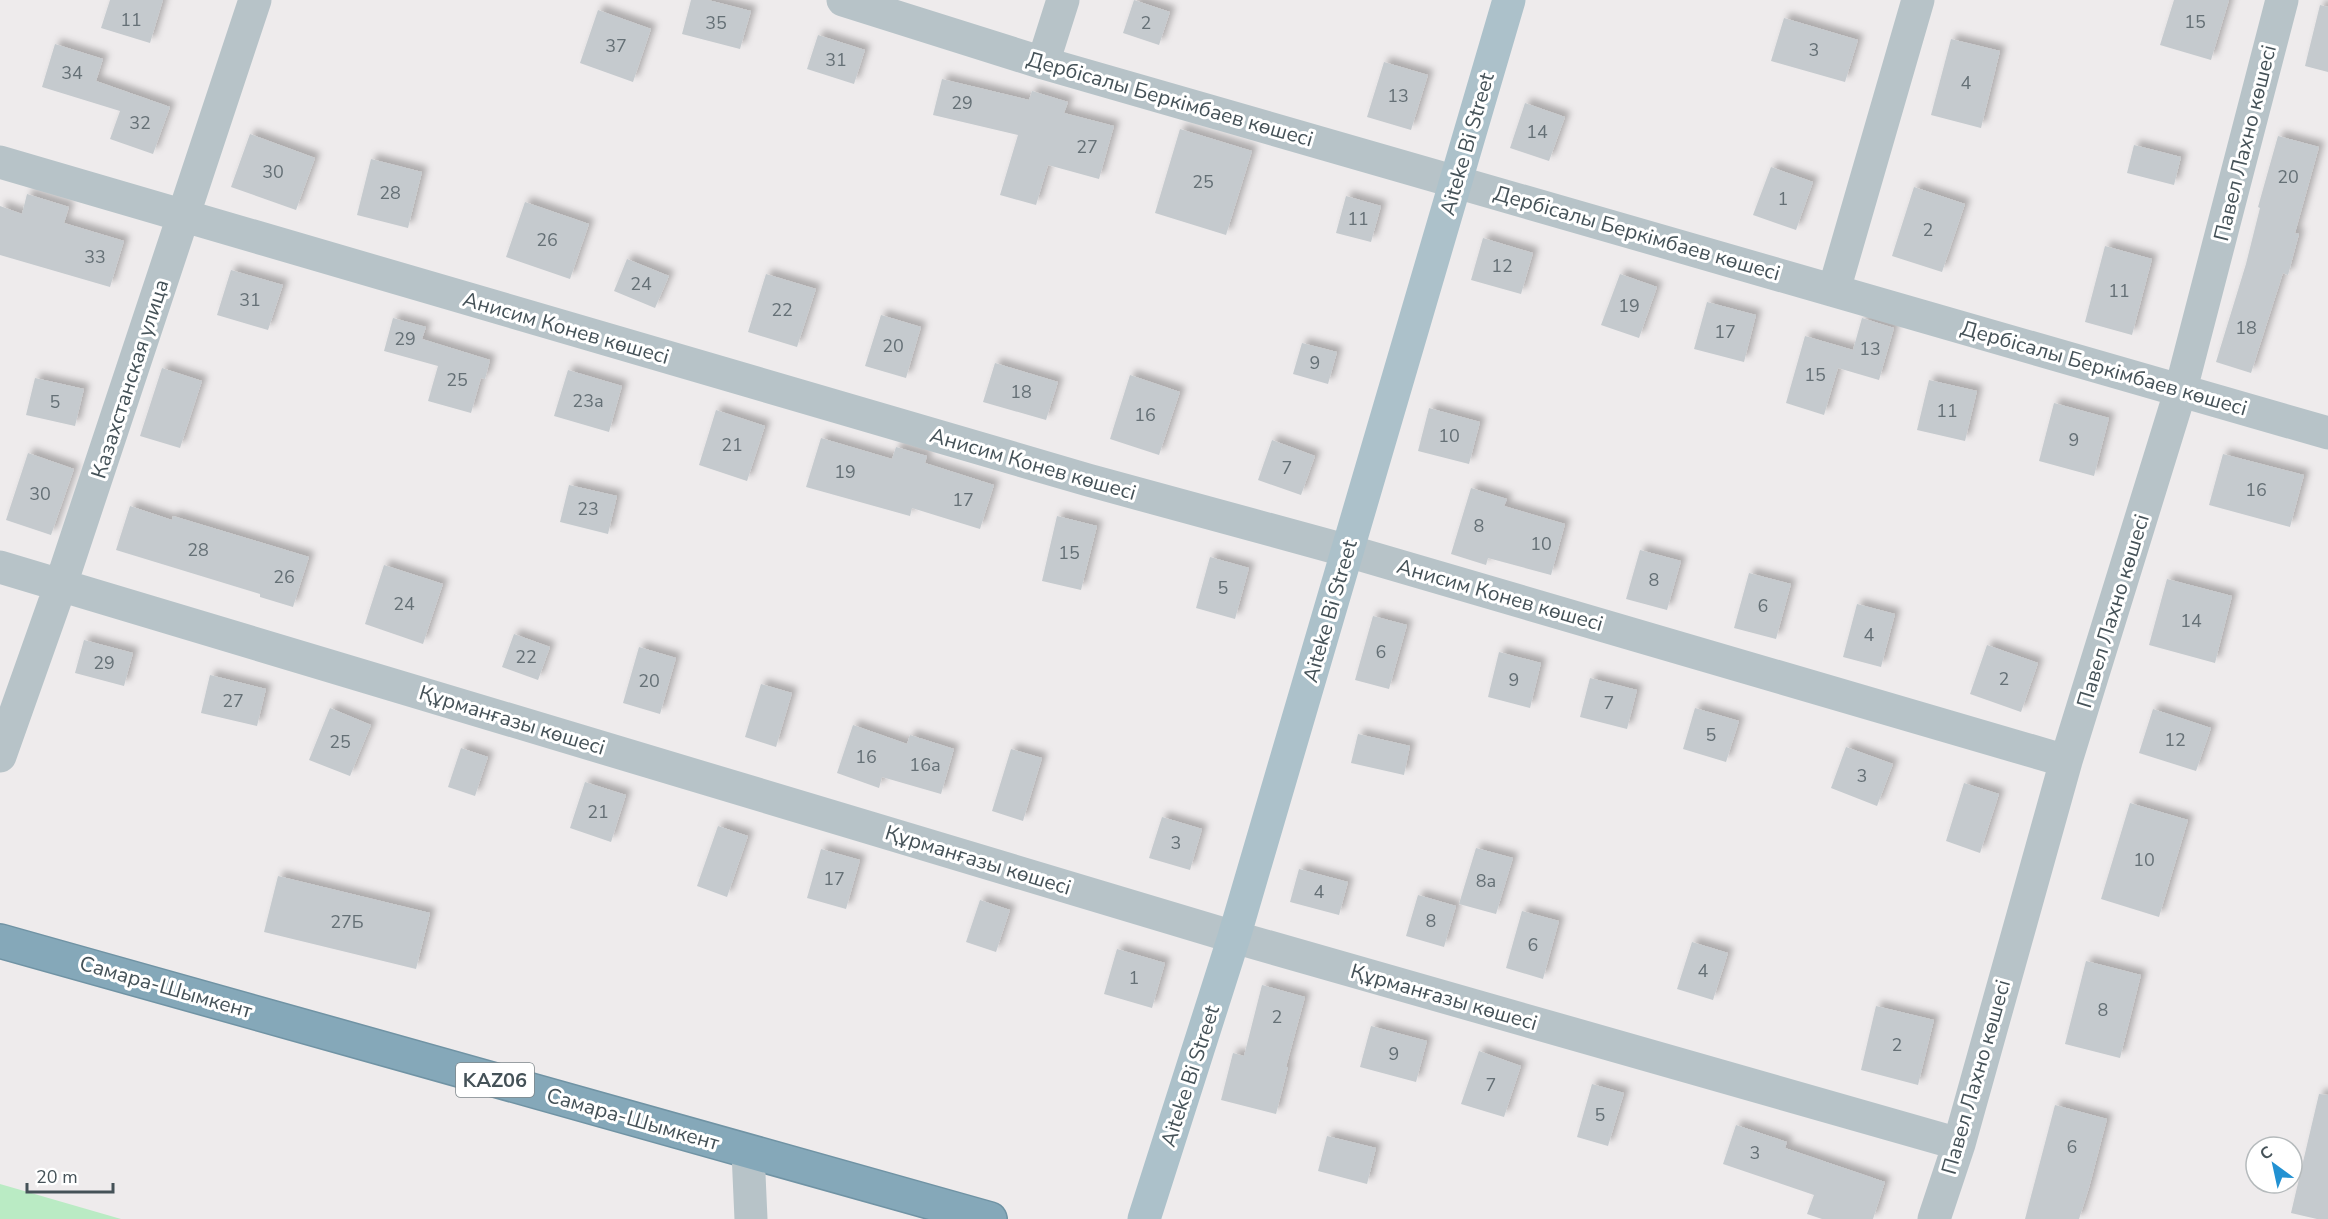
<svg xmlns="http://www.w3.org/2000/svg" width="2328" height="1219" viewBox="0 0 2328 1219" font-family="'Nunito Sans',sans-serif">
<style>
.green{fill:#baebc4}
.building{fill:#c5cace;filter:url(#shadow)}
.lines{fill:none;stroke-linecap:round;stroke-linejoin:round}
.highway-casing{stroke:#7093a4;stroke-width:36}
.minor{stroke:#b7c3c8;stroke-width:33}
.major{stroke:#acc1ca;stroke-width:33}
.highway{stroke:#85a8b9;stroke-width:33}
.labels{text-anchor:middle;stroke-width:6;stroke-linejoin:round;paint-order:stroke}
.number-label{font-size:18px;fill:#657076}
.shield{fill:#fff;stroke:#7d868a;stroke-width:1.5}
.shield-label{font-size:20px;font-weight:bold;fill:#455258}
.street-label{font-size:21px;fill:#455258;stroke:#fff}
</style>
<defs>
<filter id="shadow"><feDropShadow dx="5.5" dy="-5.5" stdDeviation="3" flood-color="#0004"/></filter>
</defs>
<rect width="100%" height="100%" fill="#eeebec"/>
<!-- green -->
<path class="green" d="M 0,1184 L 121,1219 L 0,1219 Z"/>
<!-- building -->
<path class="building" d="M 110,0 L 163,0 L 150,43 L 101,28 Z
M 691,0 L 708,0 L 751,11 L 740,49 L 682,34 Z
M 1134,0 L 1170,12 L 1159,45 L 1123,33 Z
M 2174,0 L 2229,0 L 2211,60 L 2160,45 Z
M 2320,5 L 2328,7 L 2328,72 L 2305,66 Z
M 598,10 L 651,29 L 633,82 L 580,63 Z
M 1784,18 L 1858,40 L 1845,82 L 1771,61 Z
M 818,35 L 865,50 L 854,84 L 807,69 Z
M 1951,39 L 2000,51 L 1981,128 L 1931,115 Z
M 55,44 L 103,59 L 96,81 L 170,107 L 153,154 L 110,139 L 120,111 L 42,87 Z
M 1384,62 L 1428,75 L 1411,130 L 1367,117 Z
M 942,79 L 1029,100 L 1032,91 L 1068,102 L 1064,113 L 1114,126 L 1099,179 L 1048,165 L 1036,205 L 1000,195 L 1018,135 L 933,115 Z
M 1525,103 L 1565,117 L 1549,161 L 1510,148 Z
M 1180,129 L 1252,151 L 1226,235 L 1155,213 Z
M 250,134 L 315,158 L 296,210 L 231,187 Z
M 2278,136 L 2319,147 L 2295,233 L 2299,234 L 2288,275 L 2283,273 L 2251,373 L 2216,362 L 2246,264 L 2260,208 L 2258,207 Z
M 2134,145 L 2181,157 L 2174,185 L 2127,173 Z
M 371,159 L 422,172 L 408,228 L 357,215 Z
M 1771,167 L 1813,182 L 1796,230 L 1753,215 Z
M 1914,187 L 1965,204 L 1942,272 L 1892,256 Z
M 27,194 L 69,207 L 64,223 L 124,241 L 110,287 L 0,255 L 0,206 L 22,214 Z
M 1346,196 L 1381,206 L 1371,242 L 1336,233 Z
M 525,202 L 589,224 L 570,279 L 506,257 Z
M 1483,238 L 1533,253 L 1521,294 L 1471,280 Z
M 2105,246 L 2152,259 L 2132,335 L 2085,322 Z
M 627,259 L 669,276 L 655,308 L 614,291 Z
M 231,270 L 283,285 L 268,330 L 217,315 Z
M 766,274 L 816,289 L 797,347 L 748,332 Z
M 1620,274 L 1657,287 L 1639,338 L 1601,325 Z
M 1707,302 L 1756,315 L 1744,362 L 1694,349 Z
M 881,315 L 921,327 L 906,378 L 865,366 Z
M 393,318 L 426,327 L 422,339 L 490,360 L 485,379 L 481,378 L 471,413 L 428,401 L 438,366 L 384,351 Z
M 1862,318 L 1894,328 L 1879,380 L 1838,368 L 1824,415 L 1786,403 L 1805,336 L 1853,350 Z
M 1302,343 L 1337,352 L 1328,384 L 1293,374 Z
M 995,363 L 1058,382 L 1046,420 L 983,402 Z
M 162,368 L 202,381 L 180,448 L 140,436 Z
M 568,370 L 622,386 L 609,432 L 554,416 Z
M 1130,375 L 1180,392 L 1159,455 L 1110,439 Z
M 35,378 L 84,389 L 75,426 L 26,415 Z
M 1929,380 L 1977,391 L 1965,441 L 1917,430 Z
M 2054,403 L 2109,418 L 2094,476 L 2039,461 Z
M 1429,408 L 1480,422 L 1469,464 L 1418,451 Z
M 716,410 L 765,426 L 747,481 L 699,465 Z
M 821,438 L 892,459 L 896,447 L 927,456 L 925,463 L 994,485 L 980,529 L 912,508 L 910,516 L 806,487 Z
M 1272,440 L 1315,456 L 1301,495 L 1258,480 Z
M 28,453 L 74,469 L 51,535 L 6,520 Z
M 2223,454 L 2304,475 L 2290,527 L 2209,505 Z
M 569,485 L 617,496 L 608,534 L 560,522 Z
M 1471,488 L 1507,499 L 1504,506 L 1565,524 L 1551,575 L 1488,558 L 1486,565 L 1451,554 Z
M 130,506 L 172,520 L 173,516 L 309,557 L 293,607 L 260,597 L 260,594 L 116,550 Z
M 1057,516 L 1097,526 L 1081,590 L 1042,581 Z
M 1640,550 L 1681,561 L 1667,610 L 1626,599 Z
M 1210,557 L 1249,568 L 1235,619 L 1196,608 Z
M 384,565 L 443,584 L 423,644 L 365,624 Z
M 1749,573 L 1791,584 L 1776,639 L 1734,628 Z
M 2167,579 L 2232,596 L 2215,663 L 2149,645 Z
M 1857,604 L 1895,614 L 1881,667 L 1843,657 Z
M 1373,616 L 1407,625 L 1389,689 L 1355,680 Z
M 514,634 L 550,647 L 538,680 L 502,667 Z
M 84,640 L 133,653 L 124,686 L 75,673 Z
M 1987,645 L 2038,663 L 2021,712 L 1970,694 Z
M 639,647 L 676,658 L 660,714 L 623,703 Z
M 1499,652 L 1541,663 L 1530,708 L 1488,697 Z
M 210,675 L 266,689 L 257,726 L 201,713 Z
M 1590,678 L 1637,690 L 1627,729 L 1580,717 Z
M 761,684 L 792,693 L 776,747 L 745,737 Z
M 330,708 L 371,725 L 350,776 L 309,760 Z
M 1695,708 L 1739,721 L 1726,762 L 1683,749 Z
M 2153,709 L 2211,728 L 2196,771 L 2139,753 Z
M 853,725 L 907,744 L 910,735 L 954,749 L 941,794 L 882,777 L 879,788 L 837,773 Z
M 1358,734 L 1410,746 L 1404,775 L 1351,763 Z
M 1846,747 L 1893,764 L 1877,806 L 1831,788 Z
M 461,748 L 488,757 L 475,796 L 448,787 Z
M 1011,749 L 1042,758 L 1023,821 L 992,811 Z
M 585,782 L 626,795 L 611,842 L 570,828 Z
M 1964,783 L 1999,794 L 1980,853 L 1946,841 Z
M 2130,803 L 2188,820 L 2159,917 L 2101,899 Z
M 1162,817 L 1202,829 L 1190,870 L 1149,858 Z
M 718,826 L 748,836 L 727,897 L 697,886 Z
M 1476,848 L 1513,858 L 1496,914 L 1459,904 Z
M 821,849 L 860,860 L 846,909 L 807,898 Z
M 1299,869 L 1348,882 L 1339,915 L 1290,902 Z
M 278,876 L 430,913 L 416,969 L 264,932 Z
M 1418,895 L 1456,906 L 1444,947 L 1406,936 Z
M 980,900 L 1010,910 L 996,952 L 966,942 Z
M 1522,911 L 1559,921 L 1543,979 L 1506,968 Z
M 1692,942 L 1728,953 L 1713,1000 L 1677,989 Z
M 1117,949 L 1165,963 L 1152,1008 L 1104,994 Z
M 2086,961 L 2141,975 L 2120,1058 L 2065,1044 Z
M 1262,985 L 1305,997 L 1286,1067 L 1288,1067 L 1276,1114 L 1221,1100 L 1233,1053 L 1244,1056 Z
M 1876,1006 L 1934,1020 L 1918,1085 L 1861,1070 Z
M 1371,1026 L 1427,1041 L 1416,1082 L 1360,1067 Z
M 1479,1051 L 1521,1066 L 1504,1117 L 1461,1104 Z
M 1592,1084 L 1624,1093 L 1608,1146 L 1577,1137 Z
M 2319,1094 L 2328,1095 L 2328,1219 L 2317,1219 L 2291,1213 Z
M 2055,1105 L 2107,1119 L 2089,1188 L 2079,1219 L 2025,1219 Z
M 1736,1125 L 1787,1142 L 1785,1148 L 1885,1182 L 1873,1219 L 1822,1219 L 1807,1214 L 1814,1195 L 1723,1164 Z
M 1327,1136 L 1376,1148 L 1367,1184 L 1318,1171 Z"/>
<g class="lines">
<defs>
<path id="highway" d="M 0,941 L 990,1219"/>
</defs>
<!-- highway casing -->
<use href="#highway" class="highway-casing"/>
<!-- minor -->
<path class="minor" d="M 843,0 L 1043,63 L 2328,433
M 1043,63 L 1063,0
M 0,162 L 1088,480 L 1348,551 L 2066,761
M 1834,290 L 1918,0
M 0,567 L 1234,937 L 1959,1144
M 0,756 L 61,584 L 255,0
M 748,1152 L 751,1219
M 1934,1219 L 1959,1144 L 2066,761 L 2181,389 L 2282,0"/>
<!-- major -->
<path class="major" d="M 1144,1219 L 1234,937 L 1509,0"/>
<!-- highway -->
<use href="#highway" class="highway"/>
</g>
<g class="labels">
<!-- number labels -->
<g class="number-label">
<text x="131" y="26">11</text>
<text x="2195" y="28">15</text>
<text x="716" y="29">35</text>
<text x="1146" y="29">2</text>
<text x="616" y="52">37</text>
<text x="1814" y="56">3</text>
<text x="836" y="66">31</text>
<text x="72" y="79">34</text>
<text x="1966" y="89">4</text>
<text x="1398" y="102">13</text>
<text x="962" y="109">29</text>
<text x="140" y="129">32</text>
<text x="1537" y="138">14</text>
<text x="1087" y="153">27</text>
<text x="273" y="178">30</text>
<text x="2288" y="183">20</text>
<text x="1203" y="188">25</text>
<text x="390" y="199">28</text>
<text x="1783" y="205">1</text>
<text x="1358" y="225">11</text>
<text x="1928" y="236">2</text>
<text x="547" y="246">26</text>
<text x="95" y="263">33</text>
<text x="1502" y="272">12</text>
<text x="641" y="290">24</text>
<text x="2119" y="297">11</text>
<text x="250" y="306">31</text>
<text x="1629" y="312">19</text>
<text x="782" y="316">22</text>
<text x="2246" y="334">18</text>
<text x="1725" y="338">17</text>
<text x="405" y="345">29</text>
<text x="893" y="352">20</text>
<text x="1870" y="355">13</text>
<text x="1315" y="369">9</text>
<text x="1815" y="381">15</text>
<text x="457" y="386">25</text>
<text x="1021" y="398">18</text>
<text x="588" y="407">23а</text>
<text x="55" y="408">5</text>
<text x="1947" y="417">11</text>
<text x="1145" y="421">16</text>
<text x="1449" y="442">10</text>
<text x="2074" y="446">9</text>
<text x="732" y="451">21</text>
<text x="1287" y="474">7</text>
<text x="845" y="478">19</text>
<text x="2256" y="496">16</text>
<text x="40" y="500">30</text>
<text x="963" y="506">17</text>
<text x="588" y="515">23</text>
<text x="1479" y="532">8</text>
<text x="1541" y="550">10</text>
<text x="198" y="556">28</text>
<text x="1069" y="559">15</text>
<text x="284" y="583">26</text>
<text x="1654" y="586">8</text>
<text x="1223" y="594">5</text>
<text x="404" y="610">24</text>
<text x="1763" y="612">6</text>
<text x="2191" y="627">14</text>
<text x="1869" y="641">4</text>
<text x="1381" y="658">6</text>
<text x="526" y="663">22</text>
<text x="104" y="669">29</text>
<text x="2004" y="685">2</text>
<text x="1514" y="686">9</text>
<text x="649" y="687">20</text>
<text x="233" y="707">27</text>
<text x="1609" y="709">7</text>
<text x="1711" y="741">5</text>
<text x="2175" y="746">12</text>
<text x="340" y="748">25</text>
<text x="866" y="763">16</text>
<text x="925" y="771">16а</text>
<text x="1862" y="782">3</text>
<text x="598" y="818">21</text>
<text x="1176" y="849">3</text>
<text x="2144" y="866">10</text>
<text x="834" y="885">17</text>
<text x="1486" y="887">8а</text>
<text x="1319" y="898">4</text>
<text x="1431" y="927">8</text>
<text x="347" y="928">27Б</text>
<text x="1533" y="951">6</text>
<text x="1703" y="977">4</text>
<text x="1134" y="984">1</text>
<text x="2103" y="1016">8</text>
<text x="1277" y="1023">2</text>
<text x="1897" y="1051">2</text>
<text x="1394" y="1060">9</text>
<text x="1491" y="1091">7</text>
<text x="1600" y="1121">5</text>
<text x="2072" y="1153">6</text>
<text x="1755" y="1159">3</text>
</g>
<!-- shield labels -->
<rect class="shield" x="456" y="1063" width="78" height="34" rx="4.5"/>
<g class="shield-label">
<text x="495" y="1087">KАZ06</text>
</g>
<!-- street labels -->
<g class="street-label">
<text transform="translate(1170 99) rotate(16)" y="7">Дербісалы Беркімбаев көшесі</text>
<text transform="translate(2245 143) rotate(-76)" y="7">Павел Лахно көшесі</text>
<text transform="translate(1467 144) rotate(-74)" y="7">Aiteke Bi Street</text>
<text transform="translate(1637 233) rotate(16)" y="7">Дербісалы Беркімбаев көшесі</text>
<text transform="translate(566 328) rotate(16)" y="7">Анисим Конев көшесі</text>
<text transform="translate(2104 368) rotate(16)" y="7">Дербісалы Беркімбаев көшесі</text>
<text transform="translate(130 379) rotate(-72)" y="7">Казахстанская улица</text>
<text transform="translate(1033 464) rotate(16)" y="7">Анисим Конев көшесі</text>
<text transform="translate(1500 595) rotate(16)" y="7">Анисим Конев көшесі</text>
<text transform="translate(1330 611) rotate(-74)" y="7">Aiteke Bi Street</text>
<text transform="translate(2113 611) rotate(-73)" y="7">Павел Лахно көшесі</text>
<text transform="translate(512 720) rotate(17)" y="7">Құрманғазы көшесі</text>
<text transform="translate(978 860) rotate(17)" y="7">Құрманғазы көшесі</text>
<text transform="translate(166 987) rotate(16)" y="7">Самара-Шымкент</text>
<text transform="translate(1444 997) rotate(16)" y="7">Құрманғазы көшесі</text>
<text transform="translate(1190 1076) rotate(-72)" y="7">Aiteke Bi Street</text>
<text transform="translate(1976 1077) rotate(-74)" y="7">Павел Лахно көшесі</text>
<text transform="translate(633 1119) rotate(16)" y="7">Самара-Шымкент</text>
</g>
</g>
<!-- north arrow -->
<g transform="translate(2274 1165) rotate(327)"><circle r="28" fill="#ffffff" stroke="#b5babc" stroke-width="1.5"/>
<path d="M0-4.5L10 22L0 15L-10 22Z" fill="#2291d2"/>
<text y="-9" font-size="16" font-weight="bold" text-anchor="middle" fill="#455258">С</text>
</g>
<!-- scale -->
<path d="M27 1183v9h86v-9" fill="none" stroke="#455258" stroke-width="3"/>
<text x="36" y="1183" font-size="18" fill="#455258" stroke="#ffffff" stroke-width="4.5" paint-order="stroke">20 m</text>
</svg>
